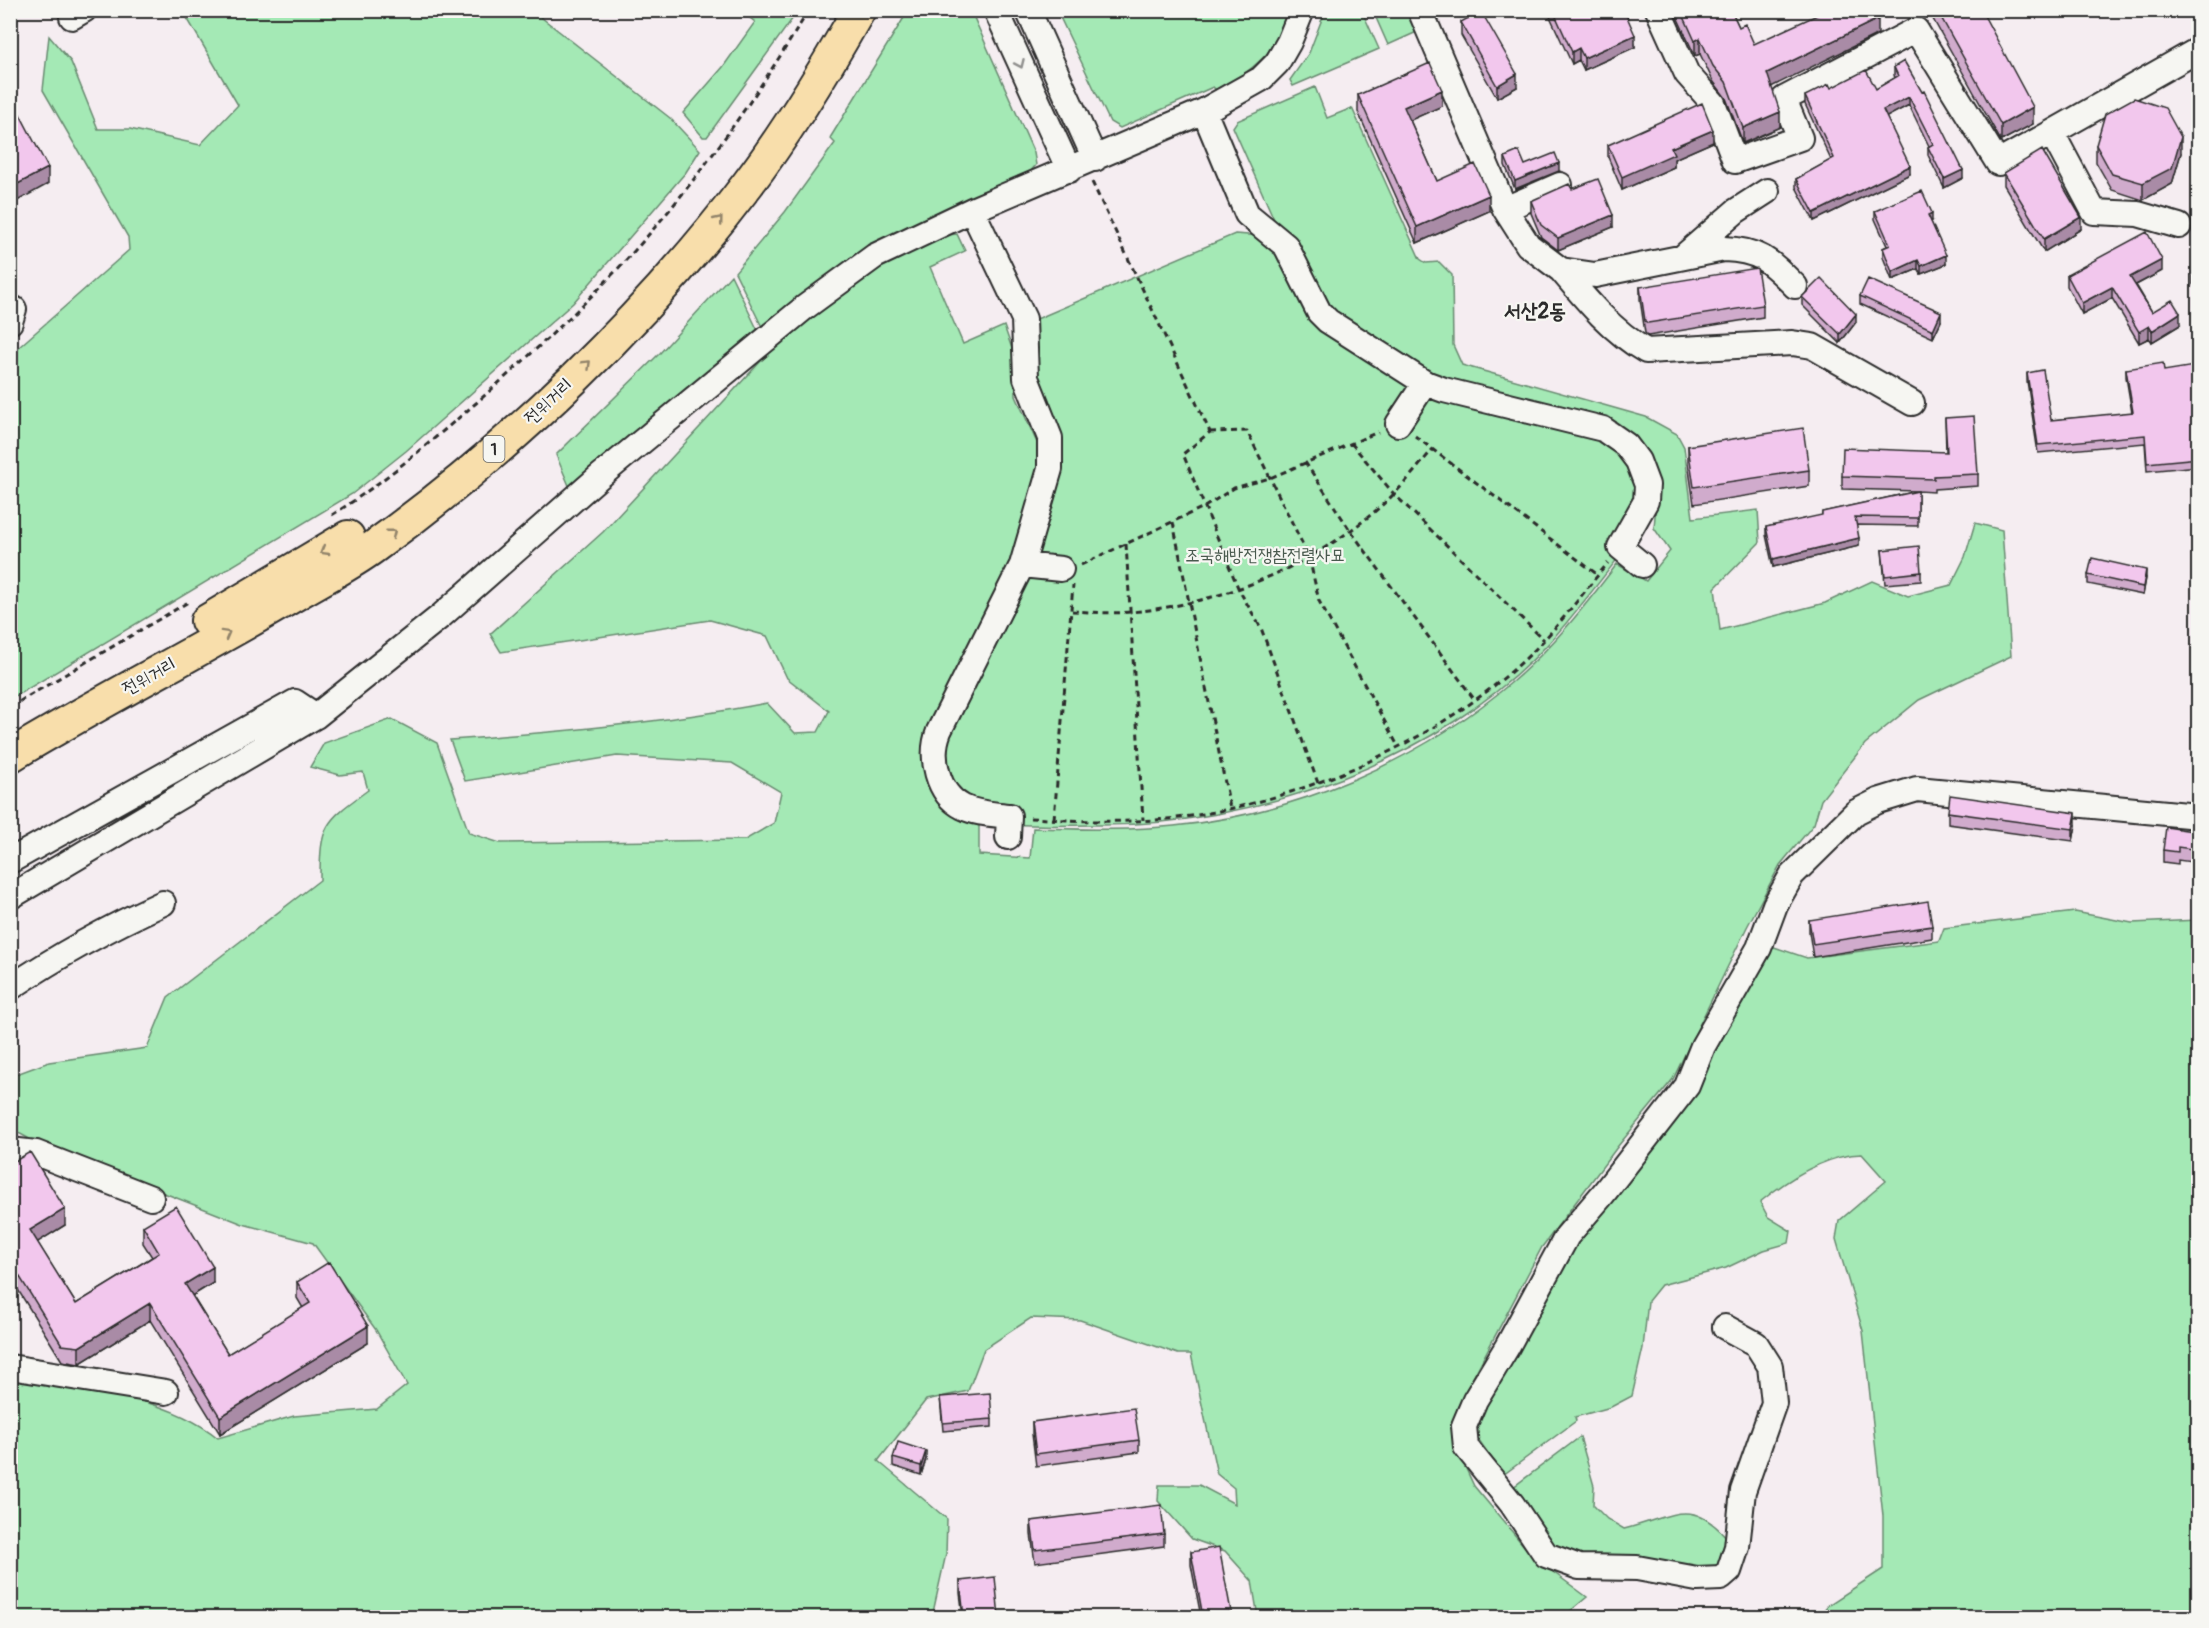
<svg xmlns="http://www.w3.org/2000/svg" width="2209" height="1628" viewBox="0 0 2209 1628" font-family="Pangolin,'Poor Story',sans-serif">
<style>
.green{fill:#a4e9b5;stroke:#688a70;stroke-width:1.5}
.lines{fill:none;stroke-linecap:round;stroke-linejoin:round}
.minor-casing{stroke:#2b2b2b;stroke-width:28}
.major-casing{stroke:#2b2b2b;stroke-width:36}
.path{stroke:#2b2b2b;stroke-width:3;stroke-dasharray:6 4.5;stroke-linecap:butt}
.minor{stroke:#f6f6f2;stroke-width:24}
.major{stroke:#f8deab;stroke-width:32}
.wall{fill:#d0abcc;stroke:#2b2b2b;stroke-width:1.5}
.shaded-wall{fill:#a98ba6;stroke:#2b2b2b;stroke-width:1.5}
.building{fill:#f2c7ed;stroke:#2b2b2b;stroke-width:1.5}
.oneway{stroke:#90908e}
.oneway2{stroke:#92846b}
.labels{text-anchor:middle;stroke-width:4.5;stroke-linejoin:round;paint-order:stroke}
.shield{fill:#f6f6f2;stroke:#686867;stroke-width:1.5}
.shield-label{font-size:16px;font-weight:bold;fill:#2b2b2b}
.street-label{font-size:18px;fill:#2b2b2b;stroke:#f6f6f2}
.park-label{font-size:18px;fill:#495a4e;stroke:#f6f6f2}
.quarter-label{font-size:21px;font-weight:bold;fill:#2b2b2b;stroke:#f6f6f2}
</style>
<rect width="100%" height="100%" fill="#f5edf1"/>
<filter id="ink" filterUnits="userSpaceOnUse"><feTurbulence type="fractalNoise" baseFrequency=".0167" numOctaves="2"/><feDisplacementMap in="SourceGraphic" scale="12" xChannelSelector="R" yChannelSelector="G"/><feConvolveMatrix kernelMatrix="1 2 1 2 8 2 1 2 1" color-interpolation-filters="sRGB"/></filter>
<g filter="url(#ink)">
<!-- green -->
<path class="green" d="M 183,11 L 533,11 L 670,118 L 700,150 L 686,172 L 573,303 L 406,451 L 352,494 L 11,699 L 11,354 L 129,250 L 128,237 L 43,90 L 49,36 L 71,62 L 98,129 L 130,129 L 200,145 L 238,105 Z
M 741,11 L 798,11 L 707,137 L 703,137 L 683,113 L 723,67 L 755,22 Z
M 908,11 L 971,11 L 1034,153 L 1036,165 L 1028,174 L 765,333 L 735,272 L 785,212 L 835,143 L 830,138 Z
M 1057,11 L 1288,11 C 1279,51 1251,72 1217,91 L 1213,87 L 1120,128 L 1110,122 Z
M 1325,11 L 1362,11 L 1379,49 L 1293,86 L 1290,80 L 1309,53 Z
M 1373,11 L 1410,11 L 1419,31 L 1388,45 Z
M 1315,87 L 1327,118 L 1352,108 L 1420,259 L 1426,263 L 1439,262 L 1452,275 L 1453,345 L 1462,365 L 1646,417 L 1677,434 L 1684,447 L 1693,518 L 1758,510 L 1760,542 L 1715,588 L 1720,630 L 1825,603 L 1872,581 L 1908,596 L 1951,585 L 1965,557 L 1975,523 L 2002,530 L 2011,656 L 1919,700 L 1865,744 L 1821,800 L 1814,824 L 1780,865 L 1747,927 L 1673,1079 L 1618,1146 L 1542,1247 L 1457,1408 L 1456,1447 L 1474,1486 L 1534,1558 L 1587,1597 L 1563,1617 L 1258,1617 L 1252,1581 L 1225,1551 L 1192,1539 L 1158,1501 L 1159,1485 L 1199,1485 L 1235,1504 L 1234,1488 L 1217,1474 L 1191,1354 L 1178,1354 L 1080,1320 L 1031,1318 L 984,1349 L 968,1391 L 926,1400 L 878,1461 L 947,1519 L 946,1554 L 932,1617 L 11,1617 L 11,1375 C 75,1387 166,1395 218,1438 L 294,1416 L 377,1409 L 407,1385 L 376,1330 L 313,1243 L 243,1224 L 39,1144 L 11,1129 L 11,1076 L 49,1062 L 147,1048 L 168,997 L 320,880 C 320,825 324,822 368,790 L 363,772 L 340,775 L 310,767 L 324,743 L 392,719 L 437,743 L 469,833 L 500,843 L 745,840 L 774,823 L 781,792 L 732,763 L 617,756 L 465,781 L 450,740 C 556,732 662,723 767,703 L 795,733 L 818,732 L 829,711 L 787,678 L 767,636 L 710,620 L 501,652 L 490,634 L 603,532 L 785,335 L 872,272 L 946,235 L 957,234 L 965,251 L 930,267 L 963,344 L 1004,326 L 1015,357 L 1016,396 L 1042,454 L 1017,562 L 926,739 L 974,823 L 979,826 L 979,855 L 1030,858 L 1033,828 C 1080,829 1127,831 1174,826 C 1295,814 1419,762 1512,682 C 1552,648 1585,606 1617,564 L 1646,581 L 1670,551 L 1654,528 L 1657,492 L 1638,443 L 1620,426 L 1580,412 L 1431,375 L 1331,313 L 1277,226 L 1233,127 L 1237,121 Z
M 1235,234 L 1262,236 L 1315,301 L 1402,364 L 1629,441 L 1645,523 C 1614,563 1583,605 1549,643 C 1440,761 1253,827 1095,825 C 1052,825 1001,829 960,813 L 935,725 L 1019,564 L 1047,470 L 1018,327 Z
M 731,275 L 761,337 L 573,495 L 556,455 L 660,353 Z
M 2075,912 L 2132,923 L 2198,920 L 2198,1617 L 1818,1617 L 1828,1605 L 1883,1569 L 1883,1516 L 1863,1331 L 1836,1239 L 1839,1221 L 1886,1181 L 1862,1154 C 1825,1155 1788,1179 1760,1202 L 1768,1217 L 1791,1231 L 1789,1243 L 1764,1250 L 1726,1268 L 1661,1285 L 1648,1301 L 1643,1348 L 1632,1396 L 1611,1407 L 1575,1417 L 1576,1421 L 1503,1475 L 1472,1430 C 1558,1260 1667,1104 1771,946 L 1807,958 L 1939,941 L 1944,928 Z
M 1580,1437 L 1594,1486 L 1593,1505 L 1607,1519 L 1624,1529 C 1673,1517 1690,1495 1729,1540 L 1729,1558 L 1707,1574 L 1580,1561 L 1556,1549 L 1512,1488 Z"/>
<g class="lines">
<defs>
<path id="minor" d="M 996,10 L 1069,170
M 1028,10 L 1095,159
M 1420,10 L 1505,209 L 1528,245 L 1561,270 L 1595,275 L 1724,249 C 1760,250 1771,262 1795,286
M 1658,10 L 1687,74 L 1713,103 L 1735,161 L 1800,138 L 1784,99 L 1916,30 L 1998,163 L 2198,50
M 72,17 L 84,10
M 1204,111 L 1247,214 L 1286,246 L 1319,312 L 1328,321 L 1425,383 L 1444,390 L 1603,429 L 1626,445 L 1638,461 L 1647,485 L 1646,501 L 1620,547 L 1642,565
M 2052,133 L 2094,212 L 2138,214 L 2179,226
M 1505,209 L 1560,185
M 972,210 L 1024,319 L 1026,378 L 1050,438 L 1050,469 L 1022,565 L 939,731 C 929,756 937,794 963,807 C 977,814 994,814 1009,816 L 1008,837
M 1684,256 L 1736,211 L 1767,191
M 1561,270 C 1587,301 1612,331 1646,351 L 1792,343 L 1812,346 L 1912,403
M 10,322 L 14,309
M 1398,424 L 1425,383
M 1022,565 L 1061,569
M 10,861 L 295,702 L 316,716
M 10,897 L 316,716 L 441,616 L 599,477 L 804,308 L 875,256 L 972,210 L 1204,111 L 1261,79 L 1277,63 L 1289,42 L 1302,10
M 10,988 C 59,955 110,927 163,903
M 10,1150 L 36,1153 L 151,1198
M 1725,1327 L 1756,1344 L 1770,1366 L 1774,1403 L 1743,1491 L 1737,1547 L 1729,1571 L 1721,1578 L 1697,1579 L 1637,1568 L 1579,1567 L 1546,1555 L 1512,1504 L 1466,1447 L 1464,1426 L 1475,1400 L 1507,1347 L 1567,1236 L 1603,1194 L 1687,1086 L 1703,1046 L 1759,948 L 1775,905 L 1792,875 L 1856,812 L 1878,801 L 1917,789 L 2198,816
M 10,1367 L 166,1392"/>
<path id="major" d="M 207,621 L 348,537
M 10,756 C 104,699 202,650 296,594 C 323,578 351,564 375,546 C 510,449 647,317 747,185 C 789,130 825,70 859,10"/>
</defs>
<!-- minor casing -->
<use href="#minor" class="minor-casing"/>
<!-- major casing -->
<use href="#major" class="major-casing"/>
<!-- path -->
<path class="path" d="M 1092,182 L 1210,432 L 1183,454 L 1239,590 L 1261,628 L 1318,783
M 1210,432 L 1247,431 L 1309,557 L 1319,601 L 1398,746
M 1415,436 L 1598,575
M 1351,443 L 1394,494 L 1544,640
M 1305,462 L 1350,530 L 1474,699
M 332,515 C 383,483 429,443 475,404 C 527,358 579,311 626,260 C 696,184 755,98 809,10
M 1173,522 L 1230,808
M 1126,544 L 1143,820
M 1081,565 L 1206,506 L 1234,488 L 1270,478 L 1378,432
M 1072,611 C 1091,612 1112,614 1131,612 C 1228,603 1324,562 1394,494 C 1408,480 1420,464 1433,449
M 10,707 L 190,601
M 1030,818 C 1081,821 1133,824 1184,817 C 1308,800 1458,733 1544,640 C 1567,615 1587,588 1608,563
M 1054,819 L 1073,585"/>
<!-- minor -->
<use href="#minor" class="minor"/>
<!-- major -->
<use href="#major" class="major"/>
</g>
<!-- wall -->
<path class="wall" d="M 1547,10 L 1624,10 L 1635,47 L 1584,70 L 1579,60 L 1572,64 Z
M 1674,10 L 1731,10 L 1739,27 L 1754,44 L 1878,34 L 1771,86 L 1780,127 L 1743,143 L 1726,98 L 1713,81 L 1700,54 L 1695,56 Z
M 1928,10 L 1981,10 L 2033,124 L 2001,141 Z
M 1461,22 L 1517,87 L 1497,98 L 1461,35 Z
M 1894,67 L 1963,178 L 1944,188 L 1928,155 L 1928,147 L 1929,146 L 1909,105 L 1886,117 L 1910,174 L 1814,221 L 1796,187 L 1796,179 L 1831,160 L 1805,104 L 1805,96 L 1831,88 L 1876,89 L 1895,78 L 1894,75 Z
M 1358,95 L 1442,106 L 1410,120 L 1437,181 L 1489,211 L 1417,243 L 1358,112 Z
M 2199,99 L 2199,120 L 2195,113 L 2195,101 Z
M 1713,142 L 1674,159 L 1674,167 L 1622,190 L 1608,157 L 1608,145 Z
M 2096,145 L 2181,153 L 2172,184 L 2143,200 L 2112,190 L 2096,162 Z
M 1505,157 L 1525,165 L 1559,171 L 1515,189 L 1505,165 Z
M 2004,173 L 2081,229 L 2044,252 L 2004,185 Z
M 1572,189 L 1613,227 L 1558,250 L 1541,237 L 1531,213 L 1531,201 Z
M 1875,211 L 1932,221 L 1931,222 L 1946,264 L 1921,274 L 1918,269 L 1892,280 L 1883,257 L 1883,248 L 1887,246 L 1875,219 Z
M 2199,268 L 2199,292 L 2193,284 L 2193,272 Z
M 2162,271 L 2136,285 L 2152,312 L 2180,325 L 2152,342 L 2149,338 L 2139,343 L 2112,298 L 2082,314 L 2067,286 L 2067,275 Z
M 1640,287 L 1763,305 L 1763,317 L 1648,336 L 1645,333 L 1640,299 Z
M 1860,296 L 1941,321 L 1933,338 L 1860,304 Z
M 1802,297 L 1856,322 L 1840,343 L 1802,305 Z
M 2126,369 L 2164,371 L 2199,398 L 2199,466 L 2147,471 L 2145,443 L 2038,453 L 2027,381 L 2027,373 L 2051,420 L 2132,413 L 2126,377 Z
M 1945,418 L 1978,474 L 1978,486 L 1934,489 L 1934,492 L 1918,491 L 1918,526 L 1856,525 L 1859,546 L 1773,567 L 1766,535 L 1766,527 L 1822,516 L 1822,512 L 1918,491 L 1842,489 L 1842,476 L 1946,452 Z
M 1688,446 L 1809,470 L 1809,486 L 1694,504 L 1688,463 Z
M 1882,550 L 1921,572 L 1921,581 L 1885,584 Z
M 2088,575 L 2146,578 L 2143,595 L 2088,584 Z
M 1948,812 L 2076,825 L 2073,841 L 1948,824 Z
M 2199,832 L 2199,863 L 2178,860 L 2178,864 L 2163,862 L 2163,850 Z
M 1809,920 L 1932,926 L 1932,938 L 1813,957 L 1809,932 Z
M 10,1164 L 65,1225 L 37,1242 L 76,1304 L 152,1257 L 143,1243 L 143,1226 L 213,1283 L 192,1296 L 228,1354 L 303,1308 L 297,1298 L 297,1282 L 368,1343 L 220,1434 L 150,1320 L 79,1364 L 62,1361 L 10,1277 Z
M 940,1397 L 992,1419 L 992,1427 L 943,1431 Z
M 1032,1422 L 1139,1440 L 1139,1452 L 1036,1466 L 1032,1434 Z
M 893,1458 L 926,1459 L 921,1475 L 893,1466 Z
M 1031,1521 L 1164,1534 L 1164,1546 L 1035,1563 L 1031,1534 Z
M 1191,1552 L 1232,1617 L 1201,1617 L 1191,1565 Z
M 960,1581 L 999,1617 L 963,1617 L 960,1593 Z"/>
<!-- shaded-wall -->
<path class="shaded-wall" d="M 1878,19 L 1878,34 L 1767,89 L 1767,73 Z
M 1635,35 L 1635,47 L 1584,70 L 1584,58 Z
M 1700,38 L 1700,54 L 1695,56 L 1695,41 Z
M 1579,48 L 1579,60 L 1572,64 L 1572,52 Z
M 1517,74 L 1517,87 L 1497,98 L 1497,86 Z
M 1442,90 L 1442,106 L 1404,123 L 1404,107 Z
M 1909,97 L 1909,105 L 1883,119 L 1883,110 Z
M 17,99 L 17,115 L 13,101 Z
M 2033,107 L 2033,124 L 2001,141 L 2001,125 Z
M 1780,112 L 1780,127 L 1743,143 L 1743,128 Z
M 1713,130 L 1713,142 L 1674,159 L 1674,167 L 1622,190 L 1622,177 L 1671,148 Z
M 2181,137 L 2181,153 L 2172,184 L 2143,200 L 2143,183 Z
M 1559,163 L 1559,171 L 1515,189 L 1515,181 Z
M 1910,166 L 1910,174 L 1814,221 L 1814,213 Z
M 48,168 L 48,184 L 10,205 L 10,188 Z
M 1963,170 L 1963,178 L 1944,188 L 1944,179 Z
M 1489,195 L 1489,211 L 1417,243 L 1417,227 Z
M 1932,213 L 1932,221 L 1928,223 L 1928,215 Z
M 1613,215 L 1613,227 L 1558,250 L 1558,238 Z
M 2081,217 L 2081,229 L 2044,252 L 2044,239 Z
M 1946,255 L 1946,264 L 1921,274 L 1921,266 Z
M 1918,260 L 1918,269 L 1892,280 L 1892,272 Z
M 2162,260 L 2162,271 L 2130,288 L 2130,277 Z
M 2112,287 L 2112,298 L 2082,314 L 2082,303 Z
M 1941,312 L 1941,321 L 1933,338 L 1933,330 Z
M 2180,313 L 2180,325 L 2152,342 L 2152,331 Z
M 1856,314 L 1856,322 L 1840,343 L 1840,334 Z
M 2149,326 L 2149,338 L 2139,343 L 2139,332 Z
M 1859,538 L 1859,546 L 1773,567 L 1773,559 Z
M 2146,570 L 2146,578 L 2143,595 L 2143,587 Z
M 2076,813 L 2076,825 L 2073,841 L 2073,829 Z
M 65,1209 L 65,1225 L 30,1247 L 30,1230 Z
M 213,1267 L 213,1283 L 185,1300 L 185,1284 Z
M 150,1303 L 150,1320 L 79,1364 L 79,1347 Z
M 368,1326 L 368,1343 L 220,1434 L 220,1417 Z
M 926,1451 L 926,1459 L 921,1475 L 921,1466 Z"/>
<!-- building -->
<path class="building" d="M 1553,10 L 1624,10 L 1635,35 L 1584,58 L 1579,48 L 1572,52 Z
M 1681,10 L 1731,10 L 1739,27 L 1745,24 L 1754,44 L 1828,10 L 1874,10 L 1878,19 L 1767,73 L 1780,112 L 1743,128 L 1726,82 L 1713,66 L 1700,38 L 1695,41 Z
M 1937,10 L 1981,10 L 2033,107 L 2001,125 Z
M 1481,11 L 1517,74 L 1497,86 L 1461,22 Z
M 1904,61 L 1922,92 L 1924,91 L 1963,170 L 1944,179 L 1928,147 L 1933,144 L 1909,97 L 1883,110 L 1910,166 L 1814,213 L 1796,179 L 1834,158 L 1805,96 L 1829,84 L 1831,88 L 1866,70 L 1876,89 L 1898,76 L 1894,67 Z
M 1430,63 L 1442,90 L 1404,107 L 1437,181 L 1475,164 L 1489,195 L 1417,227 L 1358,95 Z
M 10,88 L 17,99 L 13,101 L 48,168 L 10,188 Z
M 2134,98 L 2165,108 L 2181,137 L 2172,168 L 2143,183 L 2112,174 L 2096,145 L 2105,114 Z
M 2199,99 L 2199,108 L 2195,101 Z
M 1702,103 L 1713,130 L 1671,148 L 1674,154 L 1622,177 L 1608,145 Z
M 2042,150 L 2081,217 L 2044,239 L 2004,173 Z
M 1519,151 L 1525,165 L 1555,153 L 1559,163 L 1515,181 L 1505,157 Z
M 1598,179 L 1613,215 L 1558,238 L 1541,225 L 1531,201 L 1569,184 L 1572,189 Z
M 1922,191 L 1932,213 L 1928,215 L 1946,255 L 1921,266 L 1918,260 L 1892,272 L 1883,248 L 1890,245 L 1875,211 Z
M 2147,232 L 2162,260 L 2130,277 L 2152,312 L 2172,300 L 2180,313 L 2152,331 L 2149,326 L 2139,332 L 2112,287 L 2082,303 L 2067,275 Z
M 1757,268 L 1763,305 L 1648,323 L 1645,321 L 1640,287 Z
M 2199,268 L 2199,280 L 2193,272 Z
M 1821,278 L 1856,314 L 1840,334 L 1802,297 Z
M 1868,279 L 1941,312 L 1933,330 L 1860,296 Z
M 2163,363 L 2164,371 L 2194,366 L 2199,398 L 2199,458 L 2147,463 L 2145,435 L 2038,445 L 2027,373 L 2043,370 L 2051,420 L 2133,412 L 2126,369 Z
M 1974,416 L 1978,474 L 1934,476 L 1934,479 L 1842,476 L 1843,448 L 1947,452 L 1945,418 Z
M 1803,428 L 1809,470 L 1694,487 L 1688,446 Z
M 1918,491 L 1918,518 L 1855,517 L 1859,538 L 1773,559 L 1766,527 L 1822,515 L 1822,512 Z
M 1919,546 L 1921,572 L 1885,576 L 1882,550 Z
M 2092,558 L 2146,570 L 2143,587 L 2088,575 Z
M 1950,795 L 2076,813 L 2073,829 L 1948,812 Z
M 2166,827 L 2199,832 L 2199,850 L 2178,847 L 2178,852 L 2163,850 Z
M 1928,901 L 1932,926 L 1813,944 L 1809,920 Z
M 30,1152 L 65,1209 L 30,1230 L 76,1304 L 159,1253 L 143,1226 L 176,1206 L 213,1267 L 185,1284 L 228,1354 L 310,1303 L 297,1282 L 329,1262 L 368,1326 L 220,1417 L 150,1303 L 79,1347 L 62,1345 L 10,1261 L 10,1194 L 12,1193 L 10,1191 L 10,1164 Z
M 990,1393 L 992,1419 L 943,1423 L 940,1397 Z
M 1134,1408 L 1139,1440 L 1036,1454 L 1032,1422 Z
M 898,1442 L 926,1451 L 921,1466 L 893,1458 Z
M 1161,1505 L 1164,1534 L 1035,1550 L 1031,1521 Z
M 1219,1547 L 1232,1617 L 1203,1617 L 1191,1552 Z
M 995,1577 L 999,1617 L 964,1617 L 960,1581 Z"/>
<!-- one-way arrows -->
<defs><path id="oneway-chevron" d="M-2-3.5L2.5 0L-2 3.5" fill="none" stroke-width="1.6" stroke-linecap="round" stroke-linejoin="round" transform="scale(1.5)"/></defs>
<use class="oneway" href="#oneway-chevron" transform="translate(1020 64) rotate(66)"/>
<g class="oneway2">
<use href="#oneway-chevron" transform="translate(719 220) rotate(-51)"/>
<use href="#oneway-chevron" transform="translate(587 364) rotate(-44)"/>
<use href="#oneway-chevron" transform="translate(392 533) rotate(-38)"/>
<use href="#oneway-chevron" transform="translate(324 551) rotate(149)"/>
<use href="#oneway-chevron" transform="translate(226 634) rotate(-29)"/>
</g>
</g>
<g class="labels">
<!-- shield labels -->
<rect class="shield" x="483.5" y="436" width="21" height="26" rx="4.5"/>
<g class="shield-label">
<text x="494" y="455">1</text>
</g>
<!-- street labels -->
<g class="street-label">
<text transform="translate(548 401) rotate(-43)" y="6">전위거리</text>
<text transform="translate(149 676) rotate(-29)" y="6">전위거리</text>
</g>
<!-- park labels -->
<g class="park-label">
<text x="1265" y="561">조국해방전쟁참전렬사묘</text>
</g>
<!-- quarter labels -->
<g class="quarter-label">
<text x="1535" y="318">서산2동</text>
</g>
</g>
<!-- margin -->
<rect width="2209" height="1628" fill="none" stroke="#f6f6f2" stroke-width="36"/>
<rect x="18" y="18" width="2173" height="1592" fill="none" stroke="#2b2b2b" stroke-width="2" filter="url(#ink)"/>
</svg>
